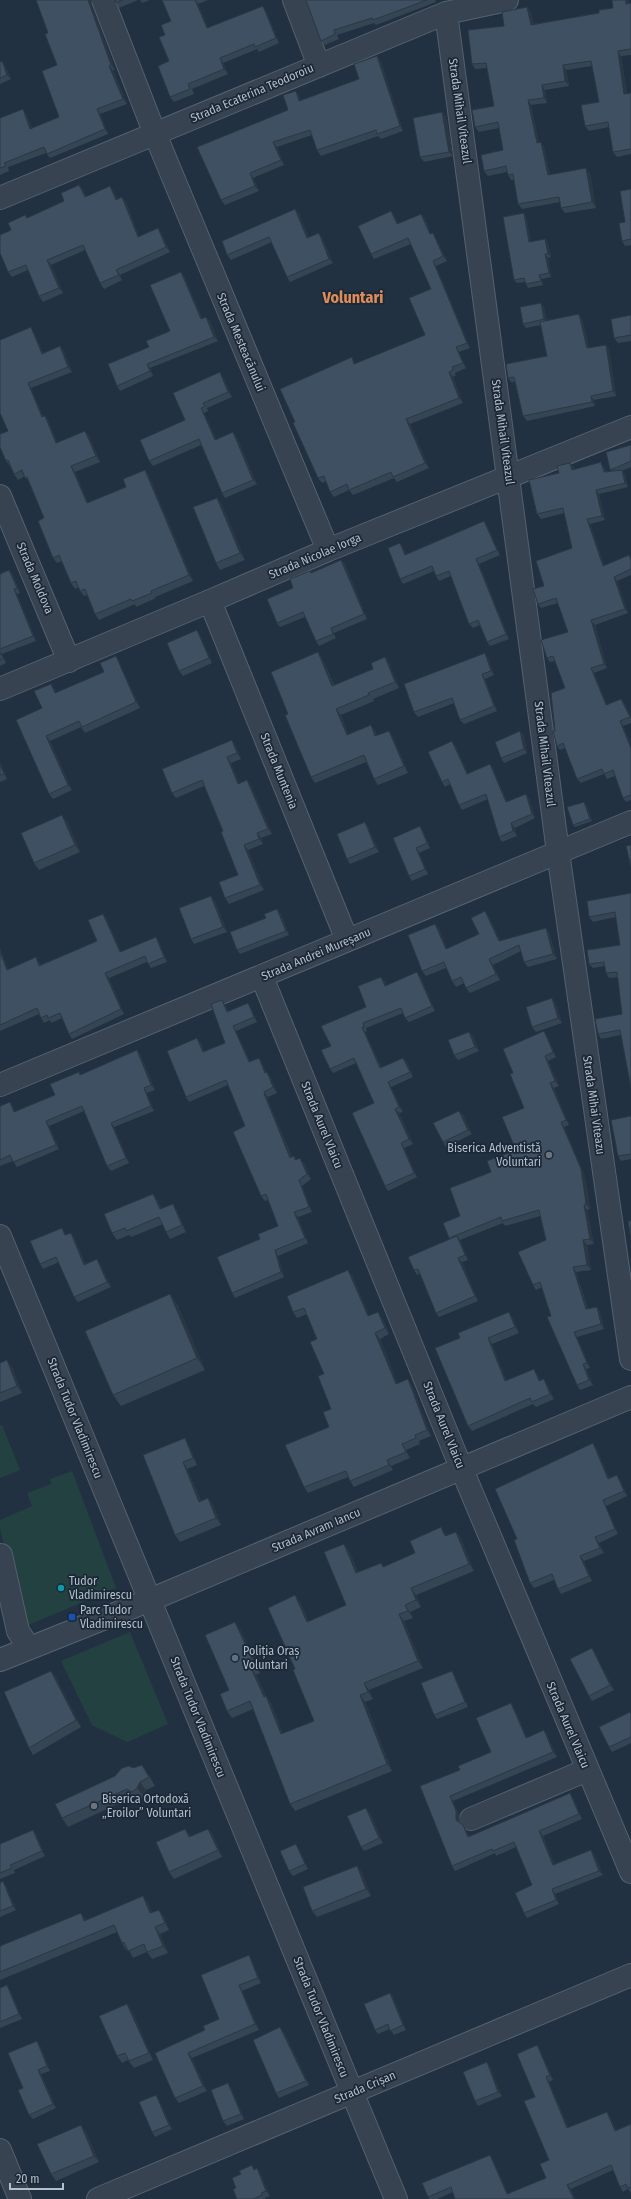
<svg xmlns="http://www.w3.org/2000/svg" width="631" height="2199" viewBox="0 0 631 2199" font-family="'Fira Sans Condensed',sans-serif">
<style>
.green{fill:#244142}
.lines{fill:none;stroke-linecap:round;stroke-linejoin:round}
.minor-casing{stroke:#55616f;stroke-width:24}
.minor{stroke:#374351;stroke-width:22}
.wall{fill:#354553}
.shaded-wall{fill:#2b3844}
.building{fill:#3e5061;stroke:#2b3844}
.worship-dot{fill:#6b7280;stroke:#1b2836;stroke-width:1.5}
.culture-dot{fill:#0f9aa8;stroke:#1b2836;stroke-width:1.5}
.transit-dot{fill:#1a4fb4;stroke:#1b2836;stroke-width:1.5}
.service-dot{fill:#5c6f8a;stroke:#1b2836;stroke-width:1.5}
.labels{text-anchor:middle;stroke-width:3.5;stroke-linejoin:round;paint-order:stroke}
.street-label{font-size:12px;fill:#b3becc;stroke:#1b2836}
.poi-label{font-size:12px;fill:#b3becc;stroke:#1b2836;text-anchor:start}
.district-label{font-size:16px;font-weight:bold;fill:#e08c5a;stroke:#1b2836}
</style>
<rect width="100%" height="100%" fill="#223142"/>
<!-- green -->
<path class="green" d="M 0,1425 L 2,1425 L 20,1470 L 0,1478 Z
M 72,1471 L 116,1588 L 26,1626 L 20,1614 L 0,1528 L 0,1520 L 32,1506 L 27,1493 L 51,1484 L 50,1479 Z
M 130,1632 L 168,1724 L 127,1742 L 92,1725 L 61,1661 Z"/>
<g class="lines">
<defs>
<path id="minor" d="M 103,0 L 155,134 L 328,550
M 294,0 L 319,66
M 446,13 L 558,852 L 631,1359
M 0,198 L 446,13 L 507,0
M 0,496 L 69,661
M 210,601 L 347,940
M 0,689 L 210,601 L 328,550 L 631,427
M 262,977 L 455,1453 L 631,1872
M 0,1085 L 631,822
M 0,1236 L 396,2199
M 1,1555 L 18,1631 L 29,1648
M 0,1660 L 150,1600 L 631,1397
M 471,1819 L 587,1770
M 0,2150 L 20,2199
M 98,2199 L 631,1975"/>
</defs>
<!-- minor casing -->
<use href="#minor" class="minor-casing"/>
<!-- minor -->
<use href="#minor" class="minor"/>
</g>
<!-- wall -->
<path class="wall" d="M 115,0 L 138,0 L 119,8 Z
M 140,0 L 150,0 L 142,3 Z
M 162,0 L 208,0 L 198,4 L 208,28 L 266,11 L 279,43 L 259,52 L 257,49 L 223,63 L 228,74 L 192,89 L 194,94 L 174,102 L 170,97 L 169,61 L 165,35 L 171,21 Z
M 306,0 L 435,0 L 436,2 L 376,25 L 374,23 L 337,35 L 339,39 L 325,45 L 321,41 Z
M 612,0 L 628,0 L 629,3 L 631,3 L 631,55 L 621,56 L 627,93 L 631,93 L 631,154 L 617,157 L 613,152 L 609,127 L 589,131 L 585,126 L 599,102 L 592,66 L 566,70 L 569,86 L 545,90 L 547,103 L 531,105 L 539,143 L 541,142 L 544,147 L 550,175 L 590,173 L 596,208 L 565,213 L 561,208 L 560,202 L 522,209 L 518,204 L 514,180 L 511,180 L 508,175 L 507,172 L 488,176 L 484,171 L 503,150 L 499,128 L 479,132 L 475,127 L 494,106 L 487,68 L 475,69 L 472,64 L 504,26 L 531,12 L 533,24 L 599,13 L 613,8 Z
M 91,4 L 115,70 L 113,70 L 127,104 L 100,114 L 108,134 L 50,158 L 46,153 L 8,167 L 9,171 L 0,175 L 0,118 L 26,114 L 32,128 L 59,117 L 57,65 L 48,33 Z
M 377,56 L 381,62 L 403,131 L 381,139 L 378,136 L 321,156 L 317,150 L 312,135 L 277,147 L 284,165 L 253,178 L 259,191 L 225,205 L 221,200 L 288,110 L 299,96 L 301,101 L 359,79 Z
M 2,61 L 5,66 L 11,79 L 0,84 L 0,62 Z
M 442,112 L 446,117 L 453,156 L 424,162 L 420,157 Z
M 79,185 L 83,190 L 86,196 L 114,192 L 117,199 L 126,202 L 139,237 L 158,228 L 161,233 L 170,252 L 120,275 L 122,280 L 104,289 L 100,283 L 85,250 L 51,265 L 63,293 L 43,302 L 39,296 L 28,270 L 12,277 L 8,272 L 11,230 L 25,215 L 27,218 L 64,201 Z
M 631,189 L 631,245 L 625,246 L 622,241 Z
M 295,209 L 299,214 L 309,238 L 319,233 L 322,238 L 333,263 L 290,282 L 287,277 L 272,242 L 231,260 L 227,255 Z
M 421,214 L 425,219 L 431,234 L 436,238 L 447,261 L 436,266 L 470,348 L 459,352 L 466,368 L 455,373 L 456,375 L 453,377 L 463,403 L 410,424 L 429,468 L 397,482 L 394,478 L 353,495 L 349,490 L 334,497 L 330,492 L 326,481 L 322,483 L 318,478 L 295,422 L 425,335 L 431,289 L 411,244 L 374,259 L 371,254 L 395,216 L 398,224 Z
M 526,217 L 531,242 L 545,239 L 548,243 L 551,257 L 548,258 L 551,277 L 542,279 L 543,285 L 528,288 L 525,282 L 517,283 L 514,280 Z
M 184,276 L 202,318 L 210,321 L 218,341 L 150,368 L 153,376 L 120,391 L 117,386 L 149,347 L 170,331 Z
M 541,303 L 544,308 L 547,321 L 582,319 L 589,348 L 609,349 L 616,396 L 594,400 L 595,406 L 527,421 L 523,416 L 515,382 L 511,382 L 508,378 L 547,356 L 541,325 L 526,328 L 523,324 Z
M 631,315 L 631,341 L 618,343 L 614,338 Z
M 34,333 L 43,353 L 60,346 L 64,352 L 72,372 L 31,388 L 43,417 L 45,416 L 49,422 L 57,443 L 85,431 L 89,436 L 100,462 L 75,472 L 88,503 L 126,487 L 145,470 L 149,476 L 193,581 L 155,597 L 156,598 L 136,607 L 135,604 L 99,620 L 95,614 L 87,595 L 84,596 L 80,591 L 79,587 L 75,589 L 71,583 L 62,561 L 57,563 L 53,558 L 44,518 L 29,483 L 25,476 L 18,480 L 14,474 L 10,466 L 6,461 L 8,431 Z
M 223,377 L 232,397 L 207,408 L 208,411 L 204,413 L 216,439 L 236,436 L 257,484 L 225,498 L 222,493 L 201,445 L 153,466 L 149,461 Z
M 631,445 L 631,467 L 622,471 L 625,474 L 628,487 L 599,494 L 605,520 L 590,524 L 604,565 L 631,558 L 631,575 L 617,581 L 628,613 L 595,625 L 607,668 L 594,673 L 607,705 L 621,699 L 625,704 L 631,717 L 631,723 L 623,726 L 631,744 L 631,800 L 626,802 L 623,798 L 615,776 L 607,779 L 604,774 L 581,783 L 577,779 L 565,748 L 560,750 L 557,746 L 555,731 L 565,688 L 555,661 L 550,662 L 547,658 L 568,632 L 558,603 L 541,608 L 538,604 L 544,586 L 572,548 L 564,513 L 541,519 L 537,514 L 559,473 L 574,467 L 574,469 L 604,467 L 606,471 L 611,471 L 610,470 Z
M 217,498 L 222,505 L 245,560 L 220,570 L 216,563 Z
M 484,521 L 487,526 L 500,555 L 479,564 L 509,639 L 490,646 L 487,642 L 480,625 L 473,628 L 469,624 L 451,576 L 439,581 L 436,576 L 434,571 L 403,584 L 400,579 L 400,543 L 403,548 L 406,554 Z
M 341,560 L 345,564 L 367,619 L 334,633 L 336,638 L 319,646 L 316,641 L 305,617 L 280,627 L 277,623 L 293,588 L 311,573 Z
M 9,570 L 13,575 L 20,593 L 17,594 L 36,641 L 2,654 L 6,663 L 0,666 L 0,574 Z
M 200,635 L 212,663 L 183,676 L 179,671 Z
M 318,652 L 322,658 L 334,685 L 373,669 L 385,657 L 389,663 L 399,688 L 373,699 L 374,701 L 341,715 L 348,734 L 371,725 L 375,731 L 377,736 L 389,731 L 393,737 L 408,773 L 378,785 L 374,779 L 366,762 L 315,783 L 311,777 L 288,714 Z
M 116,656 L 119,662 L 140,708 L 85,733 L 81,727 L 50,741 L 72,790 L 53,799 L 49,794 L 42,708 L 51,684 L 56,693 L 104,672 Z
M 488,658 L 494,675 L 485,679 L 497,711 L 464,724 L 460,720 L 454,703 L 418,717 L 414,712 Z
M 520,731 L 524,736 L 527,753 L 504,763 L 501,758 Z
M 455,745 L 468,774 L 490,764 L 493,769 L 507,802 L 529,798 L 535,818 L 515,828 L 517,836 L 502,842 L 499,837 L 488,799 L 462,810 L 459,805 L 450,784 L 445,787 L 442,782 Z
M 236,746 L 241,759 L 231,763 L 239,783 L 247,780 L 251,786 L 272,834 L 261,838 L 263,844 L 248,850 L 264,890 L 229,904 L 225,898 L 238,875 L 223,831 L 204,786 L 176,798 L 172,793 Z
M 0,762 L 7,779 L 0,782 Z
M 586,804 L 592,821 L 575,827 L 573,825 Z
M 67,821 L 80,852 L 39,870 L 34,863 Z
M 365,822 L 368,827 L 379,852 L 350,864 L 347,859 Z
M 423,831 L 430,848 L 419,853 L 428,874 L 412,881 L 409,876 L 393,838 Z
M 631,893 L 631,1088 L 621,1035 L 601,1039 L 598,1034 L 595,1019 L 622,1014 L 618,977 L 609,978 L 606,973 L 605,966 L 593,968 L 589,964 L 587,950 L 620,945 L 616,917 L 593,922 L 589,917 L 587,901 Z
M 215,901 L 227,932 L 194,944 L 191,939 Z
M 277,909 L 281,914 L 289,935 L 240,954 L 237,950 Z
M 485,911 L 489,917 L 500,941 L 546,928 L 549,933 L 557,959 L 528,967 L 524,962 L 521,951 L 493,965 L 500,980 L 470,993 L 466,988 L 464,983 L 456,987 L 452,981 L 446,968 L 426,976 L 422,971 L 435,924 L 439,929 L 447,949 L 479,934 Z
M 103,914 L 106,918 L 121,952 L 156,937 L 159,942 L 167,962 L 151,968 L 147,962 L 109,978 L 124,1014 L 72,1039 L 69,1034 L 62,1018 L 51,1023 L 50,1020 L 44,1023 L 41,1018 L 39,1014 L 0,1031 L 0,949 L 8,969 L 39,962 L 40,965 L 97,941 Z
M 420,976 L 435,1011 L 409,1022 L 405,1018 L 403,1013 L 366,1028 L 367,1031 L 365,1032 L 381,1067 L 407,1062 L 413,1077 L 391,1087 L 403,1112 L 399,1113 L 413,1144 L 404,1148 L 417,1177 L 388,1191 L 385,1186 L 374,1103 L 356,1063 L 333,1073 L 330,1069 L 331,1046 L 366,1007 L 385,981 L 386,985 Z
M 552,998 L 555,1003 L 562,1023 L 536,1032 L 532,1027 Z
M 222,1000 L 225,1005 L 228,1011 L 248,1003 L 251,1008 L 257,1022 L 236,1031 L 250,1062 L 259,1058 L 262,1063 L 266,1073 L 271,1078 L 277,1093 L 268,1097 L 268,1101 L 292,1157 L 294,1156 L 296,1159 L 304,1163 L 311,1179 L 302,1186 L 312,1212 L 298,1217 L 308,1243 L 278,1256 L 284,1277 L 235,1298 L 232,1293 L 260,1239 L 278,1226 L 268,1200 L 265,1201 L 261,1196 L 245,1126 L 228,1085 L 189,1102 L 186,1097 L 201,1043 L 204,1051 L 225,1043 Z
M 473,1036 L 479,1051 L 458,1060 L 454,1055 Z
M 547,1036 L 556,1057 L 548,1061 L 559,1086 L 554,1088 L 569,1125 L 564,1127 L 584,1174 L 588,1194 L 590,1209 L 587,1210 L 594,1244 L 587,1245 L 591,1270 L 576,1272 L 588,1309 L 597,1307 L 600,1312 L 604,1329 L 577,1337 L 590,1368 L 586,1369 L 593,1385 L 580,1390 L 577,1385 L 551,1316 L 542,1287 L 536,1290 L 533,1285 L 546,1240 L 540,1216 L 505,1226 L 503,1223 L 460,1240 L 468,1260 L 462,1262 L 478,1301 L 439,1317 L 436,1313 L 420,1274 L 417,1275 L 414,1270 L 450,1239 L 449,1238 L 460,1216 L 491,1172 L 516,1150 L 524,1108 L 513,1073 Z
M 140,1054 L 155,1090 L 147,1093 L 154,1111 L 114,1127 L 129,1163 L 111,1171 L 107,1166 L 84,1111 L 49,1126 L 59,1149 L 17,1167 L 13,1161 L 0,1166 L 0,1106 L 13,1106 L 15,1111 L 55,1095 L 81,1075 Z
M 459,1111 L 463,1115 L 472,1134 L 446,1147 L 443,1142 Z
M 631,1116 L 631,1159 L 621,1161 L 618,1156 Z
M 153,1194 L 158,1201 L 161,1208 L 177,1210 L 186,1232 L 170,1239 L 166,1232 L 163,1224 L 131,1237 L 129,1235 L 117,1240 L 112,1233 Z
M 62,1228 L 66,1235 L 71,1233 L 74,1237 L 85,1264 L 97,1259 L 100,1264 L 111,1287 L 78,1302 L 74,1297 L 59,1262 L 43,1269 L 40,1264 Z
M 352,1275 L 369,1316 L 382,1317 L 389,1334 L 380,1339 L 397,1383 L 412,1385 L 431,1436 L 419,1441 L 420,1444 L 406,1450 L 410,1458 L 391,1466 L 393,1470 L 354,1487 L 350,1481 L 348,1477 L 308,1493 L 304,1487 L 329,1427 L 331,1409 L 317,1339 L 307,1314 L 297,1318 L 293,1312 Z
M 170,1294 L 178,1306 L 205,1370 L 121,1406 L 113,1395 Z
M 512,1317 L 519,1333 L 492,1344 L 506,1380 L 537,1374 L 540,1380 L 544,1379 L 547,1384 L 554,1399 L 536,1407 L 533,1404 L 472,1431 L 468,1426 L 435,1348 Z
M 0,1363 L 12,1367 L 22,1393 L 0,1402 Z
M 593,1443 L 596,1448 L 609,1478 L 617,1475 L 620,1480 L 627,1496 L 606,1506 L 618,1534 L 599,1543 L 604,1553 L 584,1561 L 592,1581 L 561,1594 L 558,1589 L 554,1580 L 534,1588 L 530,1583 Z
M 189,1445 L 197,1465 L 187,1469 L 201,1501 L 208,1498 L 213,1505 L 221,1525 L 180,1542 L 175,1535 L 143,1455 Z
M 456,1532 L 461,1539 L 474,1571 L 416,1595 L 421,1607 L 410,1612 L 413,1618 L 404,1621 L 423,1668 L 369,1690 L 373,1699 L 365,1702 L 392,1771 L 295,1811 L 290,1804 L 253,1709 L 232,1718 L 227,1711 L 229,1690 L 240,1629 L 260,1673 L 256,1675 L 266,1696 L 271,1703 L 283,1734 L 314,1721 L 295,1669 L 300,1602 L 309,1622 L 346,1605 L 349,1551 L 358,1572 L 381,1563 L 384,1567 L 415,1553 L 446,1534 L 447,1536 Z
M 595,1653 L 614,1690 L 592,1701 L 589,1696 Z
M 51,1671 L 56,1678 L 81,1727 L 33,1755 L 29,1748 Z
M 455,1676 L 468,1707 L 437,1719 L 434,1715 Z
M 514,1708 L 527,1738 L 547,1735 L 557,1757 L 453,1801 L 459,1815 L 460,1822 L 466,1830 L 469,1836 L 573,1798 L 582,1819 L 543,1836 L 554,1864 L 591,1850 L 594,1854 L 603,1875 L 555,1894 L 559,1904 L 527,1918 L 524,1913 L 532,1885 L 516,1847 L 496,1856 L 495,1853 L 455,1871 L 452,1866 L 420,1786 L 460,1770 L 491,1752 Z
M 631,1714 L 631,1743 L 612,1752 L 609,1747 Z
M 148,1774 L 155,1786 L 146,1790 L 144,1797 L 138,1801 L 133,1797 L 68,1827 L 62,1818 Z
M 370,1813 L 383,1843 L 364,1851 L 361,1847 Z
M 208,1829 L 213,1835 L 222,1857 L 174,1879 L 169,1872 L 191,1836 Z
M 36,1834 L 45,1856 L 14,1870 L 15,1873 L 0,1879 L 0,1844 Z
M 299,1849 L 308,1869 L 293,1876 L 289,1871 Z
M 357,1866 L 362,1873 L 371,1896 L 317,1917 L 312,1911 Z
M 0,1883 L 6,1886 L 16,1910 L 0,1917 Z
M 143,1896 L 148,1903 L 152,1913 L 159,1910 L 164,1917 L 169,1930 L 160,1934 L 168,1953 L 152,1959 L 147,1952 L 133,1958 L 128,1949 L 126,1950 L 122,1943 L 117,1932 L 0,1980 L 0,1946 L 86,1920 Z
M 249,1955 L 252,1961 L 261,1983 L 242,1991 L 259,2030 L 192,2058 L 207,2091 L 179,2103 L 175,2098 L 155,2053 L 205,2030 L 219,2019 Z
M 0,1988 L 10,1990 L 22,2019 L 0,2028 Z
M 390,1993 L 393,1997 L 406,2030 L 394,2035 L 390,2029 L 378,2034 L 375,2030 Z
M 132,2011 L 153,2060 L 134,2068 L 128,2060 L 122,2063 L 117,2056 Z
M 284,2032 L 309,2085 L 279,2098 L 276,2093 Z
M 537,2045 L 540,2050 L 553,2080 L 549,2082 L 568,2127 L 610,2117 L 616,2130 L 631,2124 L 631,2193 L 628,2189 L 623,2192 L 620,2187 L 613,2170 L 571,2189 L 575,2199 L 455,2199 L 453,2192 L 437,2199 L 429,2199 L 428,2197 L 490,2155 L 493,2160 L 508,2194 L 546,2178 L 549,2160 L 535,2097 Z
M 40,2046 L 50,2071 L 41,2074 L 56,2108 L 33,2119 L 29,2115 L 23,2088 Z
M 487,2062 L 490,2067 L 502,2096 L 478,2106 L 475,2101 Z
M 228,2083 L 231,2088 L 244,2119 L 227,2126 L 223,2121 Z
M 156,2095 L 159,2100 L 172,2129 L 155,2137 L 152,2132 Z
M 86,2132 L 99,2162 L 56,2181 L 51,2174 Z
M 252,2165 L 254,2170 L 257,2168 L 260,2173 L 270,2196 L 265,2198 L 265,2199 L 237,2199 L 236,2188 L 241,2174 Z"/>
<!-- shaded-wall -->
<path class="shaded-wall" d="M 88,0 L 92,0 L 91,4 L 115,70 L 111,65 Z
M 195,0 L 198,4 L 210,33 L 207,28 Z
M 626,0 L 628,0 L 630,9 L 626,4 Z
M 263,6 L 266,11 L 279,43 L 276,38 Z
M 527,7 L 531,12 L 535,30 L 531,25 Z
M 618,51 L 621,56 L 628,99 L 624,94 Z
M 377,56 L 381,62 L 403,131 L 400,126 Z
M 220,58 L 223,63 L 228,74 L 224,69 Z
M 2,61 L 5,66 L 11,79 L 7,75 Z
M 563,65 L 566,70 L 569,86 L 565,81 Z
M 109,66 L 113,70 L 127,104 L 123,99 Z
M 542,85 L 545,90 L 547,103 L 544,98 Z
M 296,91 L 299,96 L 303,107 L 299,101 Z
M 528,100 L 531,105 L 540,148 L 537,143 Z
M 23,109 L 26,114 L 34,133 L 30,129 Z
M 97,109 L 100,114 L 108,134 L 105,129 Z
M 442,112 L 446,117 L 453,156 L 449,152 Z
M 273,142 L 277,147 L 284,165 L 281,160 Z
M 541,142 L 544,147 L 551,181 L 548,175 Z
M 586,168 L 590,173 L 596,208 L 592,202 Z
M 250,173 L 253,178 L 259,191 L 255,186 Z
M 79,185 L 83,190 L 88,202 L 85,197 Z
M 110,186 L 114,192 L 119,205 L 116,200 Z
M 122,197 L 126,202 L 141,243 L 138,237 Z
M 295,209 L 299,214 L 311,243 L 307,238 Z
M 391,211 L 395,216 L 400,230 L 397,224 Z
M 524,213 L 526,217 L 532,246 L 529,242 Z
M 421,214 L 425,219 L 433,239 L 430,234 Z
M 158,228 L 161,233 L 170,252 L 166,247 Z
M 319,233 L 322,238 L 333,263 L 329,259 Z
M 433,233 L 436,238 L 447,261 L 443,256 Z
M 545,239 L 548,243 L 551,257 L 548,254 Z
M 545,254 L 548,258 L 551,277 L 549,273 Z
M 47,260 L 51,265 L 63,293 L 59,288 Z
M 433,261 L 436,266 L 470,348 L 467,343 Z
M 116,270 L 120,275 L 122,280 Z
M 181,272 L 184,276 L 204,323 L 201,319 Z
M 539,275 L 542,279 L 543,285 L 541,281 Z
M 541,303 L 544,308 L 548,324 L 544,319 Z
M 579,314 L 582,319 L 590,353 L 587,348 Z
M 206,317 L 210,321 L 218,341 L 214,337 Z
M 31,327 L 34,333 L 46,359 L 42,354 Z
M 606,345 L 609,349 L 616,396 L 613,391 Z
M 60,346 L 64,352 L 72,372 L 68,367 Z
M 456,347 L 459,352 L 466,368 L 463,363 Z
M 147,364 L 150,368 L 153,376 L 150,371 Z
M 220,372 L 223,377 L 232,397 L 228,392 Z
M 449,372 L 453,377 L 463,403 L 459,398 Z
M 28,383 L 31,388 L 46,423 L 42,417 Z
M 591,396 L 594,400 L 595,406 L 592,402 Z
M 201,408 L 204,413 L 218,444 L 215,440 Z
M 45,416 L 49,422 L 60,449 L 56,443 Z
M 406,419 L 410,424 L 429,468 L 425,463 Z
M 85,431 L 89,436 L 100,462 L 96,456 Z
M 233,432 L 236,436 L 257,484 L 253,480 Z
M 601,462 L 604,467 L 607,476 L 604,472 Z
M 570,463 L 574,467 L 575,474 L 572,470 Z
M 71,466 L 75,472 L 91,509 L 87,503 Z
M 145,470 L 149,476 L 193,581 L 189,575 Z
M 622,470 L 625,474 L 628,487 L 625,483 Z
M 596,490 L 599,494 L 605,520 L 602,516 Z
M 217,498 L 222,505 L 245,560 L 240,553 Z
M 587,519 L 590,524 L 606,571 L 603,566 Z
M 484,521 L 487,526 L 500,555 L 497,550 Z
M 400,543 L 403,548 L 408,560 L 405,555 Z
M 476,559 L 479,564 L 509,639 L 506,634 Z
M 341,560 L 345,564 L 367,619 L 364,614 Z
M 9,570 L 13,575 L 20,593 L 17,588 Z
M 614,577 L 617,581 L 628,613 L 625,609 Z
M 14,589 L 17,594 L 36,641 L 33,636 Z
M 591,620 L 595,625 L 607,668 L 604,664 Z
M 331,628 L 334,633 L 336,638 L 333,634 Z
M 197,630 L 200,635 L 212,663 L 209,658 Z
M 0,651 L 2,654 L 6,663 L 3,658 Z
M 318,652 L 322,658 L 336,692 L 332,686 Z
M 485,653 L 488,658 L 494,675 L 491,671 Z
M 116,656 L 119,662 L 140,708 L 136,702 Z
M 385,657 L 389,663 L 399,688 L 395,682 Z
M 591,668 L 594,673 L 609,710 L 606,705 Z
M 482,674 L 485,679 L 497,711 L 494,706 Z
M 51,684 L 55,689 L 59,699 L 55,693 Z
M 621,699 L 625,704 L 631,717 L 631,719 Z
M 336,709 L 341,715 L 351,741 L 347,735 Z
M 620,721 L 623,726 L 631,744 L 631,748 Z
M 371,725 L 375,731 L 380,743 L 375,736 Z
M 389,731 L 393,737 L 408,773 L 404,766 Z
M 520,731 L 524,736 L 527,753 L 524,749 Z
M 46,736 L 50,741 L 72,790 L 68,785 Z
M 232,740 L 236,746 L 241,759 L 237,753 Z
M 452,741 L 455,745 L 470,779 L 467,774 Z
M 227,757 L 231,763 L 242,789 L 238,784 Z
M 0,762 L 7,779 L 4,774 L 0,765 Z
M 490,764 L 493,769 L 509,807 L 506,802 Z
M 247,780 L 251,786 L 272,834 L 268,829 Z
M 526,794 L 529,798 L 535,818 L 532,814 Z
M 584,802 L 586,804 L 592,821 L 590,819 Z
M 62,815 L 67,821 L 80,852 L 75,845 Z
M 365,822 L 368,827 L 379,852 L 375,847 Z
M 511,823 L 515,828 L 517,836 L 513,831 Z
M 420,826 L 423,831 L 430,848 L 427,843 Z
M 257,833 L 261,838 L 263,844 L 259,839 Z
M 244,845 L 248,850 L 264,890 L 260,885 Z
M 416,848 L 419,853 L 428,874 L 425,869 Z
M 211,896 L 215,901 L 227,932 L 223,927 Z
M 277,909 L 281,914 L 289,935 L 286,931 Z
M 485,911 L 489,917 L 503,946 L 499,941 Z
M 103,914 L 106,918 L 123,957 L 120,952 Z
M 435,924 L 439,929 L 450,955 L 446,949 Z
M 546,928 L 549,933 L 557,959 L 553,954 Z
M 156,937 L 159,942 L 167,962 L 164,957 Z
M 0,949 L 0,950 L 10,974 L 7,970 L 0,952 Z
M 489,959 L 493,965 L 500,980 L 496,974 Z
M 417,972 L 420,976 L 435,1011 L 432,1006 Z
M 105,973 L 109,978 L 124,1014 L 121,1009 Z
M 381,977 L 385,981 L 388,990 L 385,986 Z
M 552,998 L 555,1003 L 562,1023 L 558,1018 Z
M 222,1000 L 225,1005 L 230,1017 L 227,1012 Z
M 248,1003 L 251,1008 L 257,1022 L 254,1017 Z
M 233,1026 L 236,1031 L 252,1067 L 249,1062 Z
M 362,1027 L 365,1032 L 383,1073 L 380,1068 Z
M 544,1031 L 547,1036 L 556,1057 L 553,1052 Z
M 469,1032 L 473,1036 L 479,1051 L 475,1047 Z
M 197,1038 L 201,1043 L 206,1057 L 203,1052 Z
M 137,1050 L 140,1054 L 155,1090 L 151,1085 Z
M 545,1056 L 548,1061 L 559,1086 L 555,1081 Z
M 259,1058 L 262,1063 L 269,1078 L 265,1073 Z
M 403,1058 L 407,1062 L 413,1077 L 410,1072 Z
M 267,1072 L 271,1078 L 277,1093 L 273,1087 Z
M 388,1082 L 391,1087 L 403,1112 L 399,1107 Z
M 550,1083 L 554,1088 L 569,1125 L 566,1120 Z
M 144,1088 L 147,1093 L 154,1111 L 151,1106 Z
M 264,1092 L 268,1097 L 268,1101 L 294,1163 L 290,1158 L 265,1096 Z
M 10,1102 L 13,1106 L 17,1117 L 14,1112 Z
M 395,1109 L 399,1113 L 413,1144 L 409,1139 Z
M 459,1111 L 463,1115 L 472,1134 L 468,1130 Z
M 46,1121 L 49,1126 L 59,1149 L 56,1145 Z
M 561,1122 L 564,1127 L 584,1174 L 588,1194 L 590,1209 L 586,1204 Z
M 111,1123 L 114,1127 L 129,1163 L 126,1158 Z
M 401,1143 L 404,1148 L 417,1177 L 414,1173 Z
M 300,1158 L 304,1163 L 311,1179 L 307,1174 Z
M 299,1180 L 302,1186 L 312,1212 L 309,1207 Z
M 153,1194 L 158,1201 L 164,1216 L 160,1209 Z
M 173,1204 L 177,1210 L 186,1232 L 182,1225 Z
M 584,1205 L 587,1210 L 594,1244 L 590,1239 Z
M 294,1212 L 298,1217 L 308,1243 L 305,1238 Z
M 71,1233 L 74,1237 L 88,1269 L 84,1265 Z
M 457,1236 L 460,1241 L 468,1260 L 465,1255 Z
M 583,1240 L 587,1245 L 591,1270 L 587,1265 Z
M 275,1250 L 278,1256 L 284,1277 L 281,1272 Z
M 458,1258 L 462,1262 L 478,1301 L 475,1296 Z
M 97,1259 L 100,1264 L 111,1287 L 107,1282 Z
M 573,1267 L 576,1272 L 589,1314 L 586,1309 Z
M 348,1270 L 352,1275 L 372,1322 L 368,1316 Z
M 170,1294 L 178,1306 L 205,1370 L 197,1358 Z
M 597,1307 L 600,1312 L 604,1329 L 601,1324 Z
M 378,1312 L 382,1317 L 389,1334 L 385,1328 Z
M 509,1312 L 512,1317 L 519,1333 L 515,1327 Z
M 574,1332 L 577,1337 L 590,1368 L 587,1363 Z
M 375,1333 L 380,1339 L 400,1390 L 396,1384 Z
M 488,1338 L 492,1344 L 509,1386 L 505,1381 Z
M 7,1360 L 12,1367 L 22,1393 L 17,1386 Z
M 583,1364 L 586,1369 L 593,1385 L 589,1380 Z
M 534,1369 L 537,1374 L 542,1386 L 539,1381 Z
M 408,1379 L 412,1385 L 431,1436 L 427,1430 Z
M 544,1379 L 547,1384 L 554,1399 L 550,1394 Z
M 185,1438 L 189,1445 L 197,1465 L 193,1458 Z
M 593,1443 L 596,1448 L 612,1484 L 608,1479 Z
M 402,1444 L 406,1450 L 410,1458 L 406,1452 Z
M 387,1460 L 391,1466 L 393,1470 L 389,1465 Z
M 183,1462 L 187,1469 L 204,1509 L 199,1502 Z
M 617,1475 L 620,1480 L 627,1496 L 624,1491 Z
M 208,1498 L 213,1505 L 221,1525 L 216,1518 Z
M 603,1500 L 606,1506 L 618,1534 L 615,1529 Z
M 441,1527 L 446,1534 L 450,1543 L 445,1536 Z
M 456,1532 L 461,1539 L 474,1571 L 469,1564 Z
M 595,1537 L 599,1543 L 604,1553 L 600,1548 Z
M 344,1544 L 349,1551 L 361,1580 L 356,1573 Z
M 580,1556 L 584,1561 L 592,1581 L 589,1576 Z
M 411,1588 L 416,1595 L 421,1607 L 416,1600 Z
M 295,1595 L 300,1602 L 312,1629 L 307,1622 Z
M 405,1605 L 410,1612 L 413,1618 L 408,1611 Z
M 399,1614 L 404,1621 L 423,1668 L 418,1661 Z
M 235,1622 L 240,1629 L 260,1673 L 255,1666 Z
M 592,1648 L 595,1653 L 614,1690 L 610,1685 Z
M 251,1668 L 256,1675 L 269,1703 L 266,1696 L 271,1703 L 286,1742 L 281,1734 Z
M 51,1671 L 56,1678 L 81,1727 L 76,1720 Z
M 452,1671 L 455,1676 L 468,1707 L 465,1702 Z
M 364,1683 L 369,1690 L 373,1699 L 368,1692 Z
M 360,1695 L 365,1702 L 392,1771 L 387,1764 Z
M 511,1703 L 514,1708 L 529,1743 L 526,1738 Z
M 544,1730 L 547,1735 L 557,1757 L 553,1752 Z
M 140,1782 L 146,1790 L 144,1797 L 137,1788 Z
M 570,1793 L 573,1798 L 582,1819 L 579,1814 Z
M 450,1796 L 453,1801 L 459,1815 L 460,1824 L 456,1820 Z
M 366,1808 L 370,1813 L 383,1843 L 379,1838 Z
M 463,1825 L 466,1830 L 471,1841 L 468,1837 Z
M 185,1829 L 190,1835 L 194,1844 L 189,1837 Z
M 208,1829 L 213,1835 L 222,1857 L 218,1850 Z
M 33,1830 L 36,1834 L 45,1856 L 42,1851 Z
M 539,1831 L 543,1836 L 556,1869 L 553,1865 Z
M 296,1844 L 299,1849 L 308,1869 L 305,1864 Z
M 591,1850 L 594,1854 L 603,1875 L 599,1871 Z
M 357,1866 L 362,1873 L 371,1896 L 366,1889 Z
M 3,1881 L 6,1886 L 16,1910 L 13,1906 Z
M 552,1889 L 555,1894 L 559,1904 L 556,1900 Z
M 143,1896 L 148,1903 L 155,1920 L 150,1913 Z
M 159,1910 L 164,1917 L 169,1930 L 165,1923 Z
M 81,1913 L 86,1919 L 89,1928 L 84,1921 Z
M 155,1927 L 160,1934 L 168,1953 L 163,1946 Z
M 249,1955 L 252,1961 L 261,1983 L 258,1978 Z
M 7,1985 L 10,1990 L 22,2019 L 19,2014 Z
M 239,1985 L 242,1991 L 259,2030 L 255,2024 Z
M 390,1993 L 393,1997 L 406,2030 L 403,2025 Z
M 127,2004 L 132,2011 L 153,2060 L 149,2053 Z
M 280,2027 L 284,2032 L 309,2085 L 306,2081 Z
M 37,2041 L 40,2046 L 50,2071 L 47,2066 Z
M 537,2045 L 540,2050 L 553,2080 L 550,2075 Z
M 188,2053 L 192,2058 L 207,2091 L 203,2086 Z
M 487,2062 L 490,2067 L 502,2096 L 498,2092 Z
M 38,2070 L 41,2074 L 56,2108 L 53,2104 Z
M 546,2077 L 549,2082 L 570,2132 L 567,2128 Z
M 228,2083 L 231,2088 L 244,2119 L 241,2114 Z
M 156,2095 L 159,2100 L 172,2129 L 169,2125 Z
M 607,2112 L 610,2117 L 618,2135 L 615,2131 Z
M 81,2125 L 86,2132 L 99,2162 L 94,2156 Z
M 490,2155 L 493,2160 L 510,2199 L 507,2194 Z
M 257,2168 L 260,2173 L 270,2196 L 266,2191 Z
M 567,2185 L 571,2189 L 575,2199 L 574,2199 Z"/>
<!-- building -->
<path class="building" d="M 36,0 L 88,0 L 111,65 L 109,66 L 123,99 L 97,109 L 105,129 L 47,154 L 44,147 L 4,163 L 6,166 L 0,168 L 0,118 L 23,109 L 30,129 L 59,117 L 42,71 L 57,65 L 45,34 L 48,33 Z
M 115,0 L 123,0 L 116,3 Z
M 162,0 L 195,0 L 207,28 L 263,6 L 276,38 L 255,47 L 254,44 L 220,58 L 224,69 L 188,84 L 190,89 L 170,97 L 158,66 L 169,61 L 159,37 L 165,35 L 161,25 L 171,21 Z
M 306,0 L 427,0 L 373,20 L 372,18 L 334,30 L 335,34 L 321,41 Z
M 612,0 L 626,0 L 626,4 L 631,3 L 631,49 L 618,51 L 624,94 L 631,93 L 631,149 L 613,152 L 608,122 L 585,126 L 581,105 L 599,102 L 591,61 L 563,65 L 565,81 L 542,85 L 544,98 L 528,100 L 537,143 L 541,142 L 548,175 L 586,168 L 592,202 L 561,208 L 559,197 L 518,204 L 513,174 L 508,175 L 506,166 L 484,171 L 481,155 L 503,150 L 498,122 L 475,127 L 472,110 L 494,106 L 486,63 L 472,64 L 468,30 L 504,26 L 502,12 L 527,7 L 531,25 L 599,13 L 599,10 L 613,8 Z
M 377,56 L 400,126 L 377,134 L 376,130 L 317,150 L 310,130 L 273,142 L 281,160 L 250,173 L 255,186 L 221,200 L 197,147 L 288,110 L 283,95 L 296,91 L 299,101 L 359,79 L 354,64 Z
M 2,61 L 7,75 L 0,78 L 0,62 Z
M 442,112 L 449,152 L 420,157 L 413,118 Z
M 79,185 L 85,197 L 110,186 L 116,200 L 122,197 L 138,237 L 158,228 L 166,247 L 116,270 L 119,275 L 100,283 L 83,245 L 47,260 L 59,288 L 39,296 L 26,265 L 8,272 L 0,253 L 0,235 L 11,230 L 8,223 L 25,215 L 27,218 L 64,201 L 61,193 Z
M 631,189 L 631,239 L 622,241 L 619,223 L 625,222 L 620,191 Z
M 295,209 L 307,238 L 319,233 L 329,259 L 287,277 L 269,237 L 227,255 L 222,241 Z
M 391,211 L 397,224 L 421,214 L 430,234 L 433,233 L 443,256 L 433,261 L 467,343 L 456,347 L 463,363 L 452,367 L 453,370 L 449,372 L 459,398 L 406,419 L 425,463 L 393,477 L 391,472 L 349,490 L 347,484 L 330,492 L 324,476 L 318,478 L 293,423 L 295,422 L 280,389 L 352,357 L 354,364 L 425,335 L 409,298 L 431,289 L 408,238 L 371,254 L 358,226 Z
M 524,213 L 529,242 L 545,239 L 548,254 L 545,254 L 549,273 L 539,275 L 541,281 L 526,284 L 524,278 L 514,280 L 503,217 Z
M 181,272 L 201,319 L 206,317 L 214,337 L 147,364 L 150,371 L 117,386 L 108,364 L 149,347 L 146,341 L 170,331 L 150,285 Z
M 541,303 L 544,319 L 523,324 L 520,307 Z
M 579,314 L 587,348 L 606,345 L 613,391 L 591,396 L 592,402 L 523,416 L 514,377 L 508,378 L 506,364 L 547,356 L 540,322 Z
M 631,315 L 631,335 L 614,338 L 611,319 Z
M 31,327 L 42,354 L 60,346 L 68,367 L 28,383 L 42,417 L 45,416 L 56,443 L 85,431 L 96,456 L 71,466 L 87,503 L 126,487 L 123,479 L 145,470 L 189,575 L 151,591 L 152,593 L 132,601 L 131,599 L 95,614 L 85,589 L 80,591 L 76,581 L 71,583 L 59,555 L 53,558 L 38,521 L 44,518 L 27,477 L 25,478 L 22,470 L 14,474 L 8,460 L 6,461 L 0,447 L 0,434 L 8,431 L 0,413 L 0,340 Z
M 220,372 L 228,392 L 203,403 L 205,406 L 201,408 L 215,440 L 233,432 L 253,480 L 222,493 L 199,439 L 149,461 L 140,440 L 185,420 L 173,393 Z
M 631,445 L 631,461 L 610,470 L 606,452 Z
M 601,462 L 604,472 L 622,470 L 625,483 L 596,490 L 602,516 L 587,519 L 603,566 L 629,555 L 631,560 L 631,569 L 614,577 L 625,609 L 591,620 L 604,664 L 591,668 L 606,705 L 621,699 L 630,717 L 620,721 L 631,748 L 631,795 L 623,798 L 613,770 L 604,774 L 602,769 L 577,779 L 563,743 L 557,746 L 553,731 L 555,731 L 551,693 L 565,688 L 553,656 L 547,658 L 541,640 L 568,632 L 556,598 L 538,604 L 533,589 L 544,586 L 536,561 L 572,548 L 563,508 L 537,514 L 529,480 L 559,473 L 557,466 L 570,463 L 572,470 Z
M 217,498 L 240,553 L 216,563 L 193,507 Z
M 484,521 L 497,550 L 476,559 L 506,634 L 487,642 L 478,620 L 469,624 L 449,571 L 436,576 L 432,566 L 400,579 L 388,548 L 400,543 L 405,555 Z
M 341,560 L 364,614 L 331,628 L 333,634 L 316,641 L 303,612 L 277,623 L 267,599 L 293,588 L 290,579 L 310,571 L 311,573 Z
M 9,570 L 17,588 L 14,589 L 33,636 L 0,649 L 0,574 Z
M 197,630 L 209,658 L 179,671 L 167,643 Z
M 0,652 L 3,658 L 0,660 Z
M 318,652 L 332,686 L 373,669 L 371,663 L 385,657 L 395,682 L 368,693 L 369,695 L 336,709 L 347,735 L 371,725 L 375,736 L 389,731 L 404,766 L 374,779 L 364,755 L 311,777 L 285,715 L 288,714 L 271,672 Z
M 485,653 L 491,671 L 482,674 L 494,706 L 460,720 L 452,698 L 414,712 L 404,684 Z
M 116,656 L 136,702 L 82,727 L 79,721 L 46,736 L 68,785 L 49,794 L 16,720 L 42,708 L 34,691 L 51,684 L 55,693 L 104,672 L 100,663 Z
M 520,731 L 524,749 L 501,758 L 495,742 Z
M 232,740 L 237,753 L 227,757 L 238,784 L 247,780 L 268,829 L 257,833 L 259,839 L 244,845 L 260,885 L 225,898 L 219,882 L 238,875 L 221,832 L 223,831 L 202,780 L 172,793 L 162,769 Z
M 452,741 L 467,774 L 490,764 L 506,802 L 526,794 L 532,814 L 511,823 L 513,831 L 499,837 L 486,794 L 459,805 L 448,779 L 442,782 L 428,752 Z
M 0,765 L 4,774 L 0,775 Z
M 584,802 L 590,819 L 573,825 L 567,807 Z
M 62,815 L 75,845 L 34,863 L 21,833 Z
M 365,822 L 375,847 L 347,859 L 337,834 Z
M 420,826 L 427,843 L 416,848 L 425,869 L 409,876 L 393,838 Z
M 631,845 L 631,867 L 626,846 Z
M 631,893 L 631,1088 L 620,1030 L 598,1034 L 595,1019 L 622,1014 L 617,972 L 606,973 L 604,962 L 589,964 L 587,950 L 620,945 L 615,912 L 589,917 L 587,901 Z
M 211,896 L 223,927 L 191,939 L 179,908 Z
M 277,909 L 286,931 L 237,950 L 230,932 L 266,918 L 264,914 Z
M 485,911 L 499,941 L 546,928 L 553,954 L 524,962 L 519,945 L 489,959 L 496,974 L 466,988 L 461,977 L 452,981 L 444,962 L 422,971 L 408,935 L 435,924 L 446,949 L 479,934 L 471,918 Z
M 103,914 L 120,952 L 156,937 L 164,957 L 148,964 L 145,956 L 105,973 L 121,1009 L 69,1034 L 60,1013 L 48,1018 L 47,1015 L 41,1018 L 37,1008 L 0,1025 L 0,952 L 7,970 L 36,957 L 39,966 L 97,941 L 88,920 Z
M 417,972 L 432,1006 L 405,1018 L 401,1008 L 363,1023 L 364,1027 L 362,1027 L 380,1068 L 403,1058 L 410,1072 L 388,1082 L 399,1107 L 395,1109 L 409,1139 L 401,1143 L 414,1173 L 385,1186 L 352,1113 L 374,1103 L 354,1058 L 330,1069 L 321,1050 L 331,1046 L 321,1026 L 366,1007 L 358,986 L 381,977 L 385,986 Z
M 552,998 L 558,1018 L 532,1027 L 526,1007 Z
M 222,1000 L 227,1012 L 248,1003 L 254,1017 L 233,1026 L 249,1062 L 259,1058 L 265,1073 L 267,1072 L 273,1087 L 264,1092 L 265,1096 L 290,1158 L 294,1156 L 295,1160 L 300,1158 L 307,1174 L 299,1180 L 309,1207 L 294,1212 L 305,1238 L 275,1250 L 281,1272 L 232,1293 L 217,1257 L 260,1239 L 258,1234 L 278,1226 L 266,1194 L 261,1196 L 233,1132 L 245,1126 L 226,1080 L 186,1097 L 167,1051 L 197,1038 L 203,1052 L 225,1043 L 211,1004 Z
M 544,1031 L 553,1052 L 545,1056 L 555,1081 L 550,1083 L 566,1120 L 561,1122 L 581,1169 L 584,1189 L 586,1204 L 584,1205 L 590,1239 L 583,1240 L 587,1265 L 573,1267 L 586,1309 L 597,1307 L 601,1324 L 574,1332 L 587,1363 L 583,1364 L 589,1380 L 577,1385 L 547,1317 L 551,1316 L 540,1282 L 533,1285 L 518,1252 L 546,1240 L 539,1210 L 502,1221 L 501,1217 L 449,1238 L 443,1223 L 460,1216 L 450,1188 L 491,1172 L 487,1161 L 516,1150 L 502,1117 L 524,1108 L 510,1074 L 513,1073 L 503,1049 Z
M 469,1032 L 475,1047 L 454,1055 L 448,1040 Z
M 137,1050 L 151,1085 L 144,1088 L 151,1106 L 111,1123 L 126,1158 L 107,1166 L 82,1106 L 46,1121 L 56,1145 L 13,1162 L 10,1155 L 0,1160 L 0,1106 L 10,1102 L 14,1112 L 55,1095 L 50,1084 L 79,1072 L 80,1075 Z
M 459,1111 L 468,1130 L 443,1142 L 433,1123 Z
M 631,1116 L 631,1154 L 618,1156 L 611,1120 Z
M 153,1194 L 160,1209 L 173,1204 L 182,1225 L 166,1232 L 159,1217 L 126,1231 L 125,1228 L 112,1233 L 104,1214 Z
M 628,1221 L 631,1221 L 631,1240 Z
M 62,1228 L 65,1235 L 71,1233 L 84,1265 L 97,1259 L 107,1282 L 74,1297 L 56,1257 L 40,1264 L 30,1241 Z
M 457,1236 L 465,1255 L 458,1258 L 475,1296 L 436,1313 L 418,1269 L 414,1270 L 408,1257 Z
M 348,1270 L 368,1316 L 378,1312 L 385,1328 L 375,1333 L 396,1384 L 408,1379 L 427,1430 L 415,1435 L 416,1438 L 402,1444 L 406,1452 L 387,1460 L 389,1465 L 350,1481 L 346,1471 L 304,1487 L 285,1445 L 329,1427 L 323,1412 L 331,1409 L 318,1376 L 324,1374 L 310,1342 L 317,1339 L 304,1308 L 293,1312 L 287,1296 Z
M 170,1294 L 197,1358 L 113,1395 L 85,1331 Z
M 509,1312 L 515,1327 L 488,1338 L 505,1381 L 534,1369 L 539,1381 L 544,1379 L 550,1394 L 532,1402 L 530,1398 L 468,1426 L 435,1348 L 460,1338 L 458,1333 Z
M 7,1360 L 17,1386 L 0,1393 L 0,1363 Z
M 185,1438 L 193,1458 L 183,1462 L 199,1502 L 208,1498 L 216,1518 L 175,1535 L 143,1455 Z
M 593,1443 L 608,1479 L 617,1475 L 624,1491 L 603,1500 L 615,1529 L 595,1537 L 600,1548 L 580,1556 L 589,1576 L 558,1589 L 552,1574 L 530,1583 L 514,1540 L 517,1539 L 495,1489 Z
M 441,1527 L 445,1536 L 456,1532 L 469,1564 L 411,1588 L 416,1600 L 405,1605 L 408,1611 L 399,1614 L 418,1661 L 364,1683 L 368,1692 L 360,1695 L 387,1764 L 290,1804 L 250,1701 L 227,1711 L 220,1694 L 229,1690 L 205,1635 L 235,1622 L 255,1666 L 251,1668 L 264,1697 L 266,1696 L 281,1734 L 314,1721 L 293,1670 L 295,1669 L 268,1608 L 295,1595 L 307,1622 L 346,1605 L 324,1552 L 344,1544 L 356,1573 L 381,1563 L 383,1567 L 415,1553 L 410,1541 Z
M 592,1648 L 610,1685 L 589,1696 L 570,1659 Z
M 51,1671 L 76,1720 L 29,1748 L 4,1692 Z
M 452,1671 L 465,1702 L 434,1715 L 421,1683 Z
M 511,1703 L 526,1738 L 544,1730 L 553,1752 L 450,1796 L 456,1811 L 456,1820 L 463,1825 L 468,1837 L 570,1793 L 579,1814 L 539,1831 L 553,1865 L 591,1850 L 599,1871 L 552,1889 L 556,1900 L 524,1913 L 515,1893 L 532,1885 L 514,1842 L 493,1851 L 492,1849 L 452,1866 L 420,1786 L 460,1770 L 458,1766 L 491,1752 L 476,1718 Z
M 630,1712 L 631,1714 L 631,1737 L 609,1747 L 599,1727 Z
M 142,1765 L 149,1777 L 140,1782 L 137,1788 L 132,1792 L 127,1789 L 62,1818 L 55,1804 L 115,1776 L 122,1768 L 129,1766 L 133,1768 Z
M 366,1808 L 379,1838 L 361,1847 L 347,1816 Z
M 185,1829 L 189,1837 L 208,1829 L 218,1850 L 169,1872 L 156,1842 Z
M 33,1830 L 42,1851 L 10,1865 L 12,1868 L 0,1873 L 0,1844 Z
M 296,1844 L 305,1864 L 289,1871 L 280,1851 Z
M 357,1866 L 366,1889 L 312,1911 L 303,1887 Z
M 3,1881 L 13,1906 L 0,1911 L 0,1883 Z
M 143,1896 L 150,1913 L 159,1910 L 165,1923 L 155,1927 L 163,1946 L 147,1952 L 144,1944 L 128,1951 L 124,1942 L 122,1943 L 114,1925 L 0,1972 L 0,1946 L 81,1913 L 84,1921 Z
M 249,1955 L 258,1978 L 239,1985 L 255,2024 L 188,2053 L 203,2086 L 175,2098 L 155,2053 L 205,2030 L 203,2026 L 219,2019 L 201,1975 Z
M 7,1985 L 19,2014 L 0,2022 L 0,1988 Z
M 390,1993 L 403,2025 L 390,2031 L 388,2024 L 375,2030 L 364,2004 Z
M 127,2004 L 149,2053 L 129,2061 L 125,2053 L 117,2056 L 99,2016 Z
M 280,2027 L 306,2081 L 276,2093 L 253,2040 Z
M 37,2041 L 47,2066 L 38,2070 L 53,2104 L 29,2115 L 18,2090 L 23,2088 L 8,2053 Z
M 537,2045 L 550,2075 L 546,2077 L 567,2128 L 607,2112 L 615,2131 L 631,2124 L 631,2187 L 628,2188 L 626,2184 L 620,2187 L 611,2165 L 567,2185 L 574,2199 L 455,2199 L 451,2187 L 428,2197 L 422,2183 L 490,2155 L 507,2194 L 546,2178 L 540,2164 L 549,2160 L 524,2101 L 535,2097 L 517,2054 Z
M 487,2062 L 498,2092 L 475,2101 L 463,2072 Z
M 228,2083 L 241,2114 L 223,2121 L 211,2090 Z
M 156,2095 L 169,2125 L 152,2132 L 139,2102 Z
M 81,2125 L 94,2156 L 51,2174 L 37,2144 Z
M 252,2165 L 254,2170 L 257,2168 L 266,2191 L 261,2193 L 262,2195 L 253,2199 L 237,2199 L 233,2189 L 236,2188 L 232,2178 L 241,2174 L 239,2171 Z"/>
<!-- markers -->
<g class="worship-dot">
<circle cx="549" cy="1155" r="4"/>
<circle cx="94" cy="1806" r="4"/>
</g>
<circle class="culture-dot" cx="61" cy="1588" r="4"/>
<rect class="transit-dot" x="68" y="1613" width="8" height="8" rx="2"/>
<circle class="service-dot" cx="235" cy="1658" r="4"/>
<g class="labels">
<!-- street labels -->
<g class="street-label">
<text transform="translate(252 93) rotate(-23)" y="4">Strada Ecaterina Teodoroiu</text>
<text transform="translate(460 111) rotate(82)" y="4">Strada Mihail Viteazul</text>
<text transform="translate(241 342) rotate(67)" y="4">Strada Mesteacănului</text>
<text transform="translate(503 432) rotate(82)" y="4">Strada Mihail Viteazul</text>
<text transform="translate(315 556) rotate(-23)" y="4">Strada Nicolae Iorga</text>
<text transform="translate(35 578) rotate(67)" y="4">Strada Moldova</text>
<text transform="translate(545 754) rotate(83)" y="4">Strada Mihail Viteazul</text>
<text transform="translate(279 771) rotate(68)" y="4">Strada Muntenia</text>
<text transform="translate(316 954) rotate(-23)" y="4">Strada Andrei Mureșanu</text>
<text transform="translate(594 1105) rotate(82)" y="4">Strada Mihai Viteazu</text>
<text transform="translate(322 1125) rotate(68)" y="4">Strada Aurel Vlaicu</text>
<text transform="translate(75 1418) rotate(68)" y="4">Strada Tudor Vladimirescu</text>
<text transform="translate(444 1425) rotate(68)" y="4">Strada Aurel Vlaicu</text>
<text transform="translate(316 1530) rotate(-23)" y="4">Strada Avram Iancu</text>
<text transform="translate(198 1717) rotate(68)" y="4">Strada Tudor Vladimirescu</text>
<text transform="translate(568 1725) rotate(67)" y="4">Strada Aurel Vlaicu</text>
<text transform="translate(321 2017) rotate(68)" y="4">Strada Tudor Vladimirescu</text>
<text transform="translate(365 2087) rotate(-23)" y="4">Strada Crișan</text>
</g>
<!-- poi labels -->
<g class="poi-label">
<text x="541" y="1152" text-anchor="end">Biserica Adventistă<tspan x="541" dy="14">Voluntari</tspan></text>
<text x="69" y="1585">Tudor<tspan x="69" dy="14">Vladimirescu</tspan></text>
<text x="80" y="1614">Parc Tudor<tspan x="80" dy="14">Vladimirescu</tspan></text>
<text x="243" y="1655">Poliția Oraș<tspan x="243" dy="14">Voluntari</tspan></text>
<text x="102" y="1803">Biserica Ortodoxă<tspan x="102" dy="14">„Eroilor” Voluntari</tspan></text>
</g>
<!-- district labels -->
<g class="district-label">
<text x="353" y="303">Voluntari</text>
</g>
</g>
<!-- scale -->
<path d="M10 2183v6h53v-6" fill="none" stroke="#b3becc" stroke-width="2"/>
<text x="16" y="2183" font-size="12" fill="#b3becc" stroke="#1b2836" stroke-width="3" paint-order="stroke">20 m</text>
</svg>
